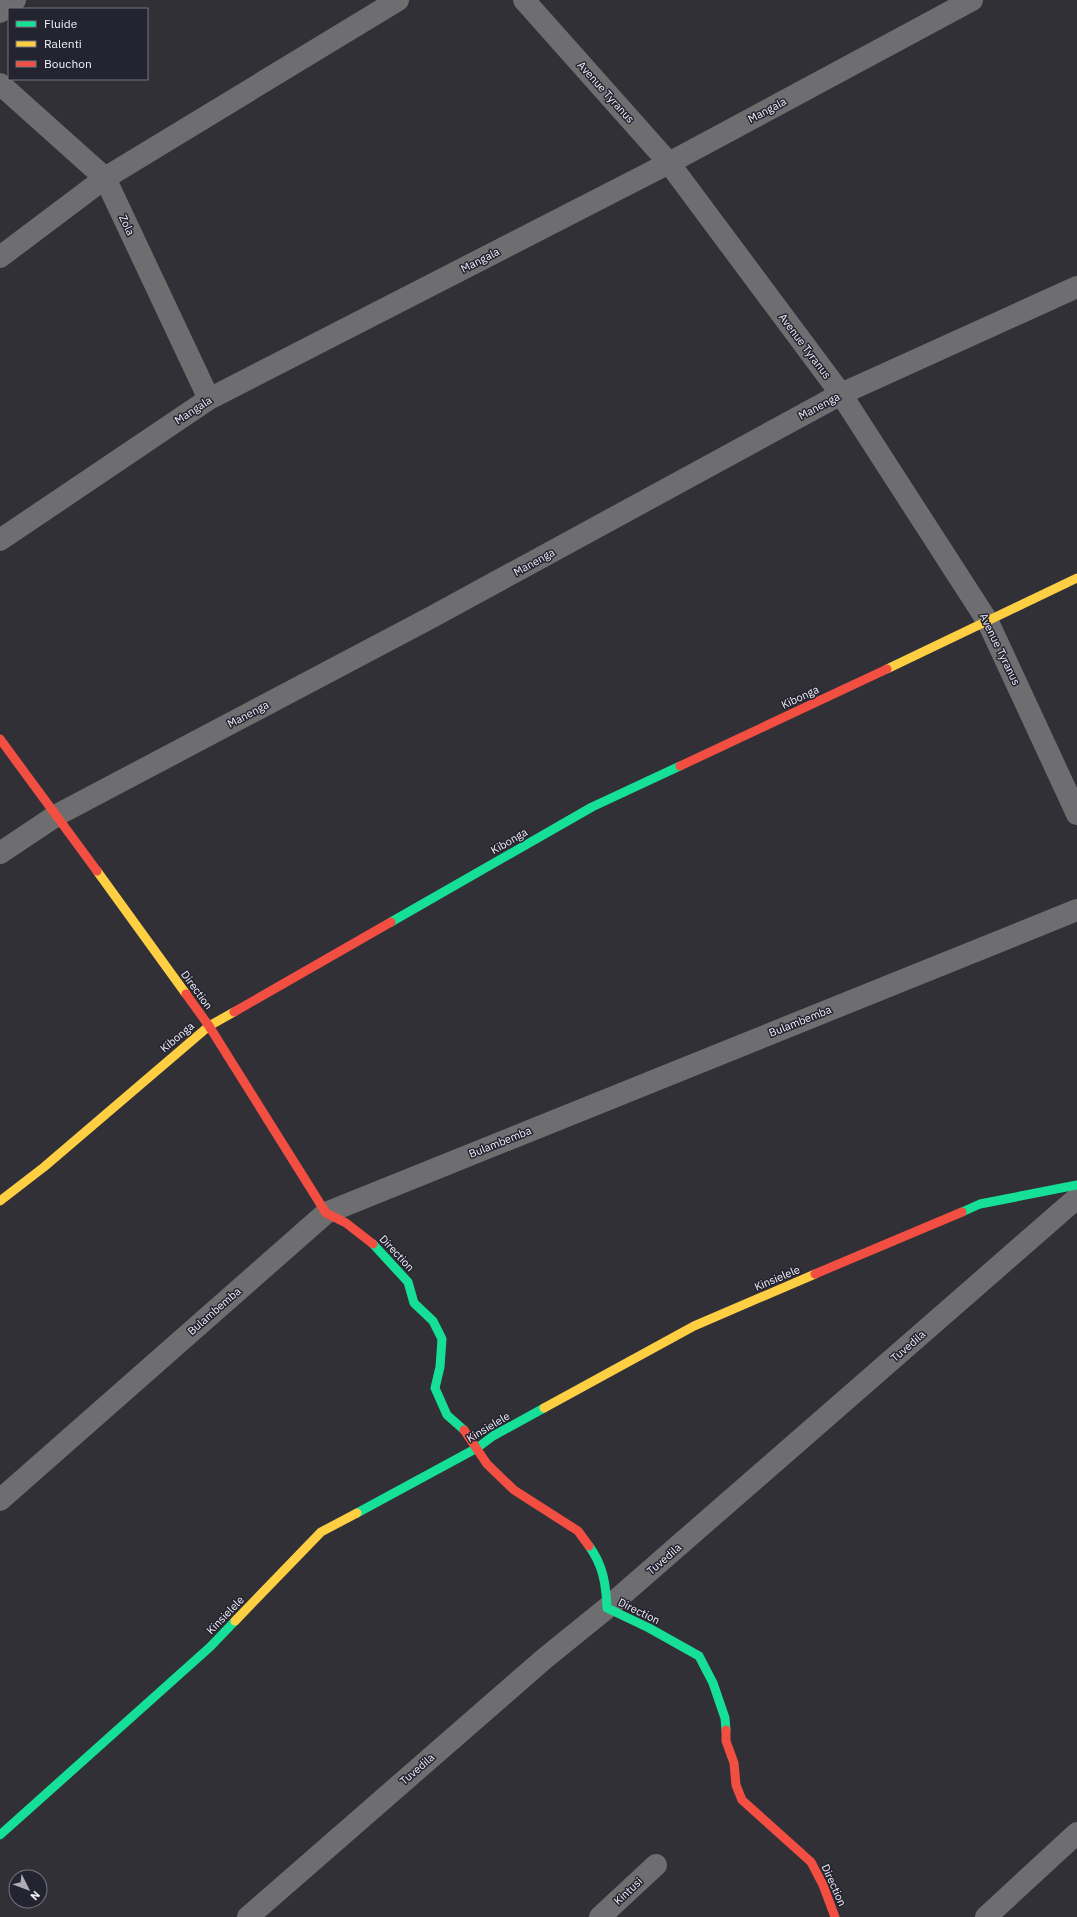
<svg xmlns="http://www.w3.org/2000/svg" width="1077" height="1917" viewBox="0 0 1077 1917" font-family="'IBM Plex Sans',sans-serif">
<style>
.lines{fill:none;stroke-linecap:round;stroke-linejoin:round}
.street{stroke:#6e6e71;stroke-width:22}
.fast{stroke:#16e098;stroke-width:9}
.slow{stroke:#ffcf43;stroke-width:9}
.jam{stroke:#f24e42;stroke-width:9}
.labels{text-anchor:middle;stroke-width:3;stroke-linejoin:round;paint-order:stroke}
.street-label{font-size:11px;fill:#f1f1fa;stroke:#242330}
</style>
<rect width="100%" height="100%" fill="#313037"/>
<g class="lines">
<!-- street -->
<path class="street" d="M 524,0 L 669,163 L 841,394 L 988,622 L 1077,814
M 0,12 L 15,0
M 0,84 L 105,178 L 209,399
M 0,257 L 105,178 L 398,0
M 0,540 L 209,399 L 669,163 L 972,0
M 0,853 L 57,815 L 430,618 L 841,394 L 1077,287
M 0,1500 L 326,1213 L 1077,910
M 248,1917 L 544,1659 L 607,1608 L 1077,1198
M 600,1917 L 656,1865
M 986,1917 L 1077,1833"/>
<!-- fast -->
<path class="fast" d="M 391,922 L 592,807 L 680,766
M 962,1212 L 980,1204 L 1077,1185
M 373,1244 L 408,1282 L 414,1303 L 433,1321 L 442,1339 L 440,1367 L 435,1388 L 447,1415 L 464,1430
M 357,1513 L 477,1448 L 493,1436 L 544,1408
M 589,1546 C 603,1565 606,1584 607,1608 L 649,1628 L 699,1656 L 713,1683 L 725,1718 L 726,1730
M 0,1835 L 210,1647 L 235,1621"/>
<!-- slow -->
<path class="slow" d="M 887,669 L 1077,578
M 97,871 L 186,994
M 0,1201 L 44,1167 L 209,1026 L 234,1012
M 544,1408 L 694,1326 L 815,1274
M 235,1621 L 321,1532 L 357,1513"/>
<!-- jam -->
<path class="jam" d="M 0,739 L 97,871
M 680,766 L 887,669
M 186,994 L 209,1026 L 326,1213 L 346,1223 L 373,1244
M 234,1012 L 391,922
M 815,1274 L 962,1212
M 464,1430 L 487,1464 L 514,1490 L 578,1531 L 589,1546
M 726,1730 L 726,1741 L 734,1763 L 736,1785 L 742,1800 L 811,1862 L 823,1885 L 835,1917"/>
</g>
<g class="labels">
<!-- street labels -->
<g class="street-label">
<text transform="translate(606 92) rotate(48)" y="4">Avenue Tyranus</text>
<text transform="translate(767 110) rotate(-28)" y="4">Mangala</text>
<text transform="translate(127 225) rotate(65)" y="4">Zola</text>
<text transform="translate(480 260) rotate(-27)" y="4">Mangala</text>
<text transform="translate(805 346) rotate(53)" y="4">Avenue Tyranus</text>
<text transform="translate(819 406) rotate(-28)" y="4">Manenga</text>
<text transform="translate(193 410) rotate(-33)" y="4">Mangala</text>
<text transform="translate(534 562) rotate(-29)" y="4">Manenga</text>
<text transform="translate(1000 649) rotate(64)" y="4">Avenue Tyranus</text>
<text transform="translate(800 697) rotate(-25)" y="4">Kibonga</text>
<text transform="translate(248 714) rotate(-28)" y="4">Manenga</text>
<text transform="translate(509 841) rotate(-30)" y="4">Kibonga</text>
<text transform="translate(197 990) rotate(54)" y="4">Direction</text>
<text transform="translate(800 1021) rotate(-22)" y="4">Bulambemba</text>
<text transform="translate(177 1037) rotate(-40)" y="4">Kibonga</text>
<text transform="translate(500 1142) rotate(-22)" y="4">Bulambemba</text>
<text transform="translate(397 1253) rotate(47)" y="4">Direction</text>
<text transform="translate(777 1278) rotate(-23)" y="4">Kinsielele</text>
<text transform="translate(214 1311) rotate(-41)" y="4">Bulambemba</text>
<text transform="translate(908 1346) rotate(-41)" y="4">Tuvedila</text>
<text transform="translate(488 1427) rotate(-31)" y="4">Kinsielele</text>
<text transform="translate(664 1559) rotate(-41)" y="4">Tuvedila</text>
<text transform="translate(639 1611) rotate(26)" y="4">Direction</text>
<text transform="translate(225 1615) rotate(-46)" y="4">Kinsielele</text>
<text transform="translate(417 1769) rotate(-41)" y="4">Tuvedila</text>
<text transform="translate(834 1885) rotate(66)" y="4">Direction</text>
<text transform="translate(628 1891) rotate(-43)" y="4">Kintusi</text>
</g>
</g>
<!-- legend -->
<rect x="8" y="8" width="140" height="72" fill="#242330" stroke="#767581"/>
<rect x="16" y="21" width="20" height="6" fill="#16e098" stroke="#767581"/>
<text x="44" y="28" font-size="12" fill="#f1f1fa">Fluide</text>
<rect x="16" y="41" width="20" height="6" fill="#ffcf43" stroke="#767581"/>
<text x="44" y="48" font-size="12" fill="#f1f1fa">Ralenti</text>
<rect x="16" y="61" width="20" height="6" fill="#f24e42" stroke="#767581"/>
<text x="44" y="68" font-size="12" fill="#f1f1fa">Bouchon</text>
<!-- north arrow -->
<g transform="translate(28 1889) rotate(132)"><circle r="19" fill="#242330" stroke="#767581"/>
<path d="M0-3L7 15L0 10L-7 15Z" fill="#aeadb6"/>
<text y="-6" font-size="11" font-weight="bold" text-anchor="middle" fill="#f1f1fa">N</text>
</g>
</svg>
